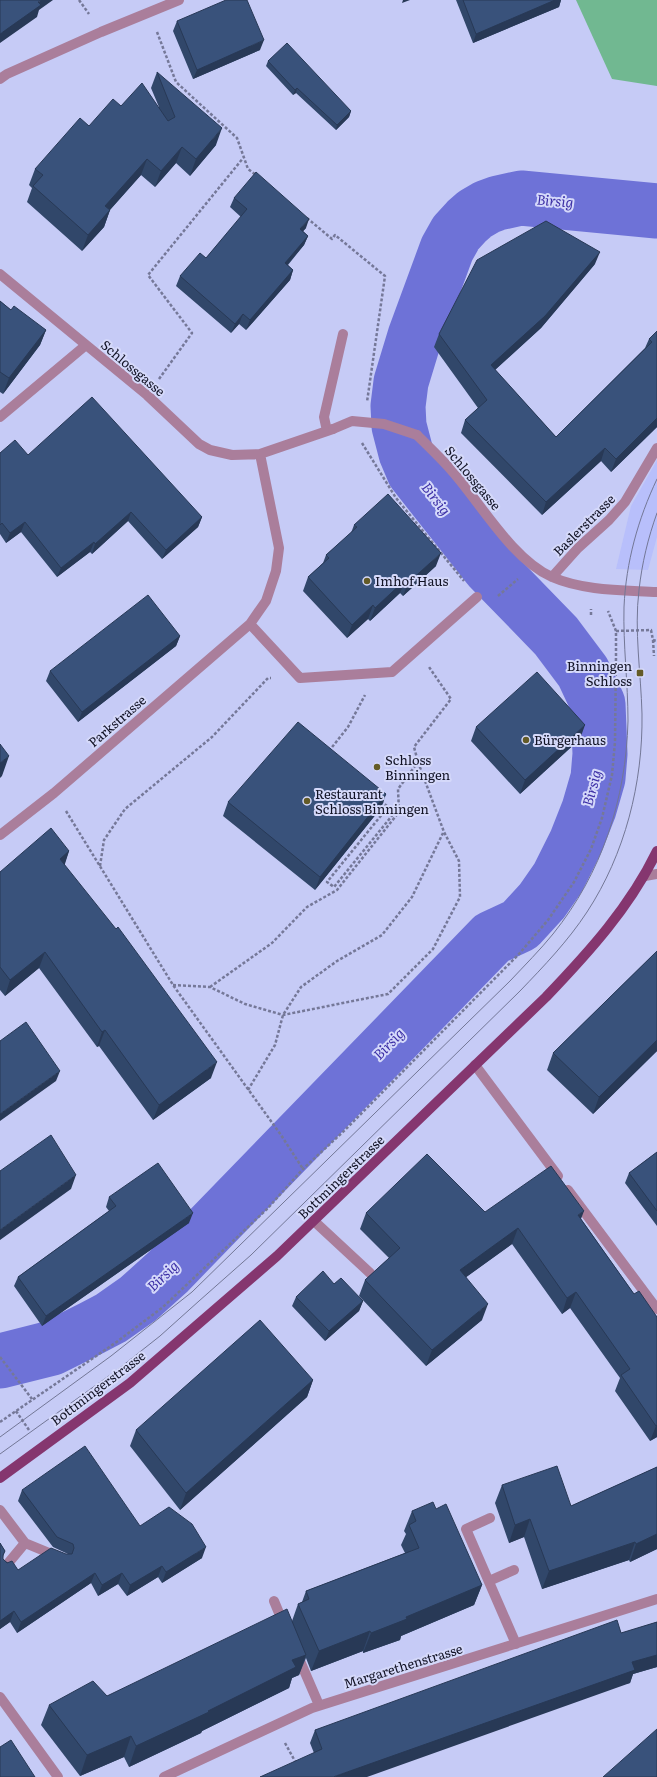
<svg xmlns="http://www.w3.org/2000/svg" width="657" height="1777" viewBox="0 0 657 1777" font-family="Literata,serif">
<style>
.built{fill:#b8bffb}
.green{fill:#71b891}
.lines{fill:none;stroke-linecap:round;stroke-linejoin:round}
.river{stroke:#6e72d7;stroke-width:55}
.path{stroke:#757898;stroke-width:2.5;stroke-dasharray:3 2;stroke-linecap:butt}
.minor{stroke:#aa7e9b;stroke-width:10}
.major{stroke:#85366f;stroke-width:10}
.tram{stroke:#737796;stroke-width:1}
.minor-bridge{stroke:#aa7e9b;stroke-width:10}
.wall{fill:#31476a}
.shaded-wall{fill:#283956}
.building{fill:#39527b;stroke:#283956}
.poi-dot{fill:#645b27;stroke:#d5d9fa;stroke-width:1.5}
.labels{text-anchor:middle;stroke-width:4;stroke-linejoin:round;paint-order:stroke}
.street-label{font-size:13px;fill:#111224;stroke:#d5d9fa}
.poi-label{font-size:13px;fill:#111224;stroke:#d5d9fa;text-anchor:start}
.water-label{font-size:14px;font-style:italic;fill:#3b2ea5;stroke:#d5d9fa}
</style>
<rect width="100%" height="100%" fill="#c6cbf6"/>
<!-- built -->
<path class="built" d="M 657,460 L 657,537 L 648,570 L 616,569 L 631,506 Z"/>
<!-- green -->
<path class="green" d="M 576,0 L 657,0 L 657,86 L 612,79 Z"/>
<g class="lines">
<!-- river -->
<path class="river" d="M 0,1361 L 52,1348 L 92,1328 L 111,1318 L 138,1299 L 168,1272 L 492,938 L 520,925 L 542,901 L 558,878 L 576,842 L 589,809 L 598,778 L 600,754 L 598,704 L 583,672 L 556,636 L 489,567 L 414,472 L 406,453 L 399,426 L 398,406 L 401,382 L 415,336 L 447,249 L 456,233 L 467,221 L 475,214 L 487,207 L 498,203 L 521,198 L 657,211"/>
<!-- path -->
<path class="path" d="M 79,0 L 89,14
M 157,32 L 176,82 L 237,138 L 248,169 L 256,175
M 307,218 L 332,239 L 335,235 L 385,276 L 367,402
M 159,379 L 192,333 L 148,275 L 244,157
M 362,443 L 396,498 L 464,581
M 498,596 L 518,579
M 591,615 L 591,609
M 616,631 L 651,630 L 653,640 L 657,641
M 653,640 L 654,656
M 329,751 L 348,727 L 365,695
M 381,801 L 388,807 L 327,882 L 334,887 L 395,812 L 399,812
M 66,811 L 173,985 L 281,1135 L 303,1169
M 100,866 L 104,840 L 125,809 L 212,737 L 268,678 L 271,678
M 173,985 L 210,987 L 245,1004 L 283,1015 L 388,994 L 433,949 L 460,897 L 459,861 L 444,832 L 418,762 L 414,747 L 451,699 L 429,667
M 210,987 L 272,943 L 307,907 L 337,890 L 399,812 L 398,789 L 418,762
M 248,1090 L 275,1045 L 283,1015 L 301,987 L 337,961 L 382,935 L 412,897 L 443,833
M 0,1357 L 32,1399
M 16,1411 L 29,1430
M 0,1422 L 118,1341 L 163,1307 L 267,1209 L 303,1169 L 345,1130 L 519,954 L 548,920 L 574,882 L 591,849 L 602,818 L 612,775 L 615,742 L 616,656 L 616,631 L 608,611
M 285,1743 L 296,1763"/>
<!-- minor -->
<path class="minor" d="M 0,79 L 7,74 L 101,32 L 179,0
M 0,274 L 147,395 L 199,444 L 210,450 L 232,455 L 260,454 L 279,548 L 276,571 L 266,601 L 250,624 L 54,793 L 0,835
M 0,417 L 86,345
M 327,431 L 324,417 L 343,334
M 417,435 C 429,447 442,459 453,472 C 481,504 513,560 552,577 C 584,591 623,590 657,592
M 260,454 L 333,429
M 552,577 L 578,548 L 609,520 L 625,502 L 657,448
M 250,624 L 300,678 L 392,672 L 477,597
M 645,876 L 657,874
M 475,1065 L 558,1176
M 568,1190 L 657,1309
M 314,1221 L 370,1273
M 0,1510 L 25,1543 L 59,1557
M 490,1518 L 466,1529 L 516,1644
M 5,1567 L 25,1543
M 489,1581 L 514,1570
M 274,1601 L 284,1625
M 297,1654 L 319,1705
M 0,1697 L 58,1777
M 164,1777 L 312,1708 L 657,1599"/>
<!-- major -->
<path class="major" d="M 0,1478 L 130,1383 L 277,1256 L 546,997 C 589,952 630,907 657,851"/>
<!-- tram -->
<path class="tram" d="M 0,1437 L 111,1356 L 192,1292 L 510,981 C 525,965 540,950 553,934 C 602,873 626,799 628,721 C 628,683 623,645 624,607 C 626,562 638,519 657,479
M 0,1454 L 117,1370 L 160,1336 L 199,1301 L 251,1255 L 520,991 C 544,966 568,941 587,912 C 625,854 643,783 642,714 C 641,673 634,631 639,590 C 642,563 648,538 657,513"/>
<!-- minor-bridge -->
<path class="minor-bridge" d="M 333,429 L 352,421 L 384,424 L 417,435"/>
</g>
<!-- wall -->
<path class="wall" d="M 456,0 L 561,0 L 559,7 L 473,43 Z
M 177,21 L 260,50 L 193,79 L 173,31 Z
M 268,61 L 351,111 L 349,117 L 336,130 L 296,93 L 293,95 L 266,66 Z
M 157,72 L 216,145 L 190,176 L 176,163 L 155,187 L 141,175 L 110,210 L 104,227 L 82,251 L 27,202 L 32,188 L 29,185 L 35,169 L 89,126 L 121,106 L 159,107 L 151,88 Z
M 234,198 L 306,228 L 303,231 L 308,236 L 304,245 L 288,265 L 293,270 L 290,280 L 246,330 L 239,324 L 231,333 L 176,286 L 180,276 L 206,258 L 241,217 L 230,207 Z
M 595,264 L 541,328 L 495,370 L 556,437 L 645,348 L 649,339 L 657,331 L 657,427 L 611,472 L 601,461 L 542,515 L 461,433 L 465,420 L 478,408 L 434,347 L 439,334 Z
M 0,301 L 11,310 L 46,330 L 40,345 L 3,394 L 0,392 Z
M 0,453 L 28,455 L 202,517 L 198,527 L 162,559 L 128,521 L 92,554 L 90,552 L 57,577 L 21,532 L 6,543 L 0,534 Z
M 354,525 L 436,566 L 403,596 L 400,593 L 370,621 L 368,619 L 347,638 L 303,591 L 308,577 L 323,563 L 326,555 L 351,533 Z
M 180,636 L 176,646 L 78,722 L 46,681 L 50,671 Z
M 476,727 L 580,739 L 520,794 L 471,741 Z
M 386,794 L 381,808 L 315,890 L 223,816 L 228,802 Z
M 69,851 L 64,865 L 211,1078 L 153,1120 L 99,1046 L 97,1047 L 39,968 L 5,996 L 0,990 L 0,872 Z
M 657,951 L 657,1051 L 593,1114 L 547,1070 L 553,1053 Z
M 657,1152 L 657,1226 L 625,1183 L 629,1173 Z
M 109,1197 L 189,1223 L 42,1326 L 14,1286 L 18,1277 L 109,1211 L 106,1207 Z
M 485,1212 L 581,1219 L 634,1294 L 657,1317 L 657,1437 L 650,1441 L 615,1391 L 620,1378 L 570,1308 L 562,1314 L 512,1244 L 466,1277 L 482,1320 L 426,1366 L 359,1296 L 365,1280 L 389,1258 L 360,1229 L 366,1213 Z
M 334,1284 L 363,1301 L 359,1311 L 325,1341 L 292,1306 L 296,1297 Z
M 313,1380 L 307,1397 L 180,1510 L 130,1446 L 136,1430 Z
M 657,1467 L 657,1549 L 630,1562 L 629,1560 L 542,1589 L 524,1537 L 509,1543 L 495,1503 L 502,1485 L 571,1506 Z
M 22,1490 L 140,1526 L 202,1558 L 162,1583 L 158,1577 L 127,1596 L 118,1584 L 98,1596 L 91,1583 L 17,1633 L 10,1622 L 0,1629 L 0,1543 L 5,1551 L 3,1557 L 3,1559 L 18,1570 L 68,1554 L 53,1547 L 18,1501 Z
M 436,1509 L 482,1585 L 474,1605 L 401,1636 L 400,1640 L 363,1653 L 363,1651 L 311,1671 L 306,1658 L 299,1675 L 292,1678 L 289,1688 L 202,1731 L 201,1733 L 129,1767 L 124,1757 L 80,1776 L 41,1725 L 49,1705 L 107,1696 L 292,1621 L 298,1604 L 302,1602 L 306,1591 L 405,1553 L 401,1545 L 406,1534 L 404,1531 L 412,1511 Z
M 657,1622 L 657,1667 L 633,1674 L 630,1683 L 314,1753 L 310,1743 L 315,1730 Z"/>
<!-- shaded-wall -->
<path class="shaded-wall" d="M 41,0 L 53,0 L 39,10 L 37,17 L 0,43 L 0,34 Z
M 403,0 L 410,0 L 402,3 Z
M 555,0 L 561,0 L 559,7 L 473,43 L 476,34 Z
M 264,40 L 260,50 L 193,79 L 197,70 Z
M 297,88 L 296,93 L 293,95 L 295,90 Z
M 351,111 L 349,117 L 336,130 L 337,125 Z
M 222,128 L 216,145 L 190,176 L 196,159 Z
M 182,147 L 176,163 L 155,187 L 161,171 Z
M 147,159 L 141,175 L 99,222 L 105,206 Z
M 110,210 L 104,227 L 82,251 L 88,235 Z
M 309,219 L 306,228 L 296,239 L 300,229 Z
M 308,236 L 304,245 L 281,272 L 285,263 Z
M 600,252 L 595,264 L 541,328 L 486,378 L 491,365 Z
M 293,270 L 290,280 L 246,330 L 250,320 Z
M 243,314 L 239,324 L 231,333 L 235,324 Z
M 46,330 L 40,345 L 3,394 L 9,378 Z
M 657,418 L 657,427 L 611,472 L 616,459 Z
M 605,448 L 601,461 L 542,515 L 546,502 Z
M 131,512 L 128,521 L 92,554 L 95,544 Z
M 202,517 L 198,527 L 162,559 L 166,550 Z
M 25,522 L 21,532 L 6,543 L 10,533 Z
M 94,542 L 90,552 L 57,577 L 61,568 Z
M 441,553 L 436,566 L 403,596 L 408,583 Z
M 405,580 L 400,593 L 370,621 L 375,608 Z
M 373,605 L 368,619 L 347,638 L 352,625 Z
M 180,636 L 176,646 L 78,722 L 82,712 Z
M 585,725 L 580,739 L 520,794 L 525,780 Z
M 9,756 L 2,776 L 0,778 L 0,763 Z
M 386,794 L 381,808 L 315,890 L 320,877 Z
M 69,851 L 64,867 L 60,859 Z
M 45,952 L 39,968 L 5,996 L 10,980 Z
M 105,1030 L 99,1046 L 97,1047 L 102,1032 Z
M 657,1040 L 657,1051 L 593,1114 L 599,1097 Z
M 217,1062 L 211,1078 L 153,1120 L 159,1105 Z
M 60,1071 L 56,1081 L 0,1121 L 0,1114 Z
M 76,1175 L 71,1189 L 0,1240 L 0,1230 Z
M 584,1211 L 578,1227 L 578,1215 Z
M 193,1213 L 189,1223 L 42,1326 L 46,1316 Z
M 518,1228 L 512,1244 L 454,1286 L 460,1270 Z
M 576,1292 L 570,1308 L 562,1314 L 567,1298 Z
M 363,1301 L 359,1311 L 325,1341 L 329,1331 Z
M 488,1304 L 482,1320 L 426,1366 L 432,1350 Z
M 313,1380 L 307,1397 L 180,1510 L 186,1493 Z
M 657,1425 L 657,1437 L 650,1441 L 656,1426 Z
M 530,1519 L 524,1537 L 509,1543 L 515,1525 Z
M 657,1534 L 657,1549 L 630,1562 L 636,1544 Z
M 635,1542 L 629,1560 L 542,1589 L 549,1571 Z
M 206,1547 L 202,1558 L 162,1583 L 166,1572 Z
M 162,1566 L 158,1577 L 127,1596 L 130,1585 Z
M 95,1573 L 91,1583 L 17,1633 L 21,1622 Z
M 122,1573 L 118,1584 L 98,1596 L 102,1585 Z
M 482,1585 L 474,1605 L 401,1636 L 400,1640 L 363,1653 L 371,1633 L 406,1617 Z
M 14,1611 L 10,1622 L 0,1629 L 0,1621 Z
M 370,1631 L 363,1651 L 311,1671 L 319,1651 Z
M 306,1655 L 299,1675 L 292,1678 L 289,1688 L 202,1731 L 201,1733 L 129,1767 L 136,1746 L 208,1711 L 292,1660 Z
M 657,1655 L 657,1667 L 633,1674 L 630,1683 L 367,1777 L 333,1777 L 632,1662 Z
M 131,1736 L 124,1757 L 80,1776 L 87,1755 Z"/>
<!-- building -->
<path class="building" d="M 0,0 L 41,0 L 38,2 L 41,5 L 0,34 Z
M 226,0 L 247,0 L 264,40 L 197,70 L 177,21 Z
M 463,0 L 555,0 L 476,34 Z
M 287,43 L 351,111 L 337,125 L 297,88 L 295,90 L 268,61 Z
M 157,72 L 222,128 L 196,159 L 182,147 L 161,171 L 147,159 L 105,206 L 110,210 L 88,235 L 33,186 L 43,175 L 35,169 L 80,118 L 89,126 L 113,99 L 121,106 L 142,83 L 168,121 L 175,117 Z
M 256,172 L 309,219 L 300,229 L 308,236 L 285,263 L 293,270 L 250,320 L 243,314 L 235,324 L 180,276 L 200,253 L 206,258 L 247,209 L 234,198 Z
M 546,221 L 600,252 L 545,316 L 491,365 L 556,437 L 652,342 L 649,339 L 657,331 L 657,418 L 616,459 L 605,448 L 546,502 L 465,420 L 487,400 L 439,334 L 477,260 Z
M 0,301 L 11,310 L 14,306 L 46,330 L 9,378 L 0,372 Z
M 92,397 L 202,517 L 166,550 L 131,512 L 95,544 L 94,542 L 61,568 L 25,522 L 10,533 L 2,523 L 0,525 L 0,453 L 15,440 L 28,455 Z
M 388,494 L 441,553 L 408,583 L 405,580 L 375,608 L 373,605 L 352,625 L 308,577 L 329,558 L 326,555 L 357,527 L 354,525 Z
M 148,595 L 180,636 L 82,712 L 50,671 Z
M 537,672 L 585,725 L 525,780 L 476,727 Z
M 298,722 L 386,794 L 320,877 L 228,802 Z
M 0,744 L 9,756 L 0,763 Z
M 51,828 L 69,851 L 60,859 L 116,929 L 118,927 L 217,1062 L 159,1105 L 105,1030 L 102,1032 L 45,952 L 10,980 L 0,967 L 0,872 Z
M 657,951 L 657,1040 L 599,1097 L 553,1053 Z
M 26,1022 L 60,1071 L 0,1114 L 0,1041 Z
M 51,1135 L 76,1175 L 0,1230 L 0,1171 Z
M 657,1152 L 657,1211 L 629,1173 Z
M 427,1154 L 485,1212 L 551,1166 L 584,1211 L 578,1215 L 634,1294 L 639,1291 L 657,1317 L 657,1425 L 656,1426 L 621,1375 L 630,1369 L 576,1292 L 567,1298 L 518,1228 L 460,1270 L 488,1304 L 432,1350 L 365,1280 L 400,1248 L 366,1213 Z
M 158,1163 L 193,1213 L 46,1316 L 18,1277 L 116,1206 L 109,1197 Z
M 323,1271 L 334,1284 L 341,1278 L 363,1301 L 329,1331 L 296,1297 Z
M 260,1320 L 313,1380 L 186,1493 L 136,1430 Z
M 85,1446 L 140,1526 L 169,1507 L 192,1524 L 206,1547 L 166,1572 L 162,1566 L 130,1585 L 122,1573 L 102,1585 L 95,1573 L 21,1622 L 14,1611 L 0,1621 L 0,1543 L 5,1551 L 3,1555 L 3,1559 L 7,1563 L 12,1561 L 18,1570 L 51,1548 L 66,1554 L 72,1554 L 74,1548 L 73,1544 L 57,1537 L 22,1490 Z
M 557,1466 L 571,1506 L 657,1467 L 657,1534 L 636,1544 L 635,1542 L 549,1571 L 530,1519 L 515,1525 L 502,1485 Z
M 433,1502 L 436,1509 L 446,1504 L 482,1585 L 406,1617 L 407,1619 L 371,1633 L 370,1631 L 319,1651 L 298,1604 L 309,1599 L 306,1591 L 419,1548 L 409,1525 L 416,1521 L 412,1511 Z
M 287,1609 L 306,1655 L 292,1660 L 296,1667 L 208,1711 L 209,1712 L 136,1746 L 131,1736 L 87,1755 L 49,1705 L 93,1681 L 107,1696 Z
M 617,1620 L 621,1633 L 657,1622 L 657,1655 L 632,1662 L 635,1670 L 333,1777 L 260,1777 L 322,1749 L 315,1730 Z
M 657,1729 L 657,1777 L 603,1777 Z
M 11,1740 L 35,1777 L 0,1777 L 0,1747 Z"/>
<!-- markers -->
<g class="poi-dot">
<circle cx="367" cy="581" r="4"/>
<rect x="636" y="669" width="8" height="8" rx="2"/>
<circle cx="526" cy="740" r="4"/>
<circle cx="377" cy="767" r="4"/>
<circle cx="307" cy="801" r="4"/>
</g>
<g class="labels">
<!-- street labels -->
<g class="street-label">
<text transform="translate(133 368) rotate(40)" y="5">Schlossgasse</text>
<text transform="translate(473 478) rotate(50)" y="5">Schlossgasse</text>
<text transform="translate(584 525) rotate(-45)" y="5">Baslerstrasse</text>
<text transform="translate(117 721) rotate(-41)" y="5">Parkstrasse</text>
<text transform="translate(341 1177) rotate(-44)" y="5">Bottmingerstrasse</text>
<text transform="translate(98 1388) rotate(-37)" y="5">Bottmingerstrasse</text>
<text transform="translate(403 1666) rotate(-17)" y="5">Margarethenstrasse</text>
</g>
<!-- poi labels -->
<g class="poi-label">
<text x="375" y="586">Imhof Haus</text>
<text x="632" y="671" text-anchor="end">Binningen<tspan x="632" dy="15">Schloss</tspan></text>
<text x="534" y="745">Bürgerhaus</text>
<text x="385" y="765">Schloss<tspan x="385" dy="15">Binningen</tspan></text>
<text x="315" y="799">Restaurant<tspan x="315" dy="15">Schloss Binningen</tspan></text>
</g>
<!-- water labels -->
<g class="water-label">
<text transform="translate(555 201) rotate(5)" y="5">Birsig</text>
<text transform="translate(436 499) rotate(52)" y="5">Birsig</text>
<text transform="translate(592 788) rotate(-75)" y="5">Birsig</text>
<text transform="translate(389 1044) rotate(-46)" y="5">Birsig</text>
<text transform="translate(163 1276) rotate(-44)" y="5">Birsig</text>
</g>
</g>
</svg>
